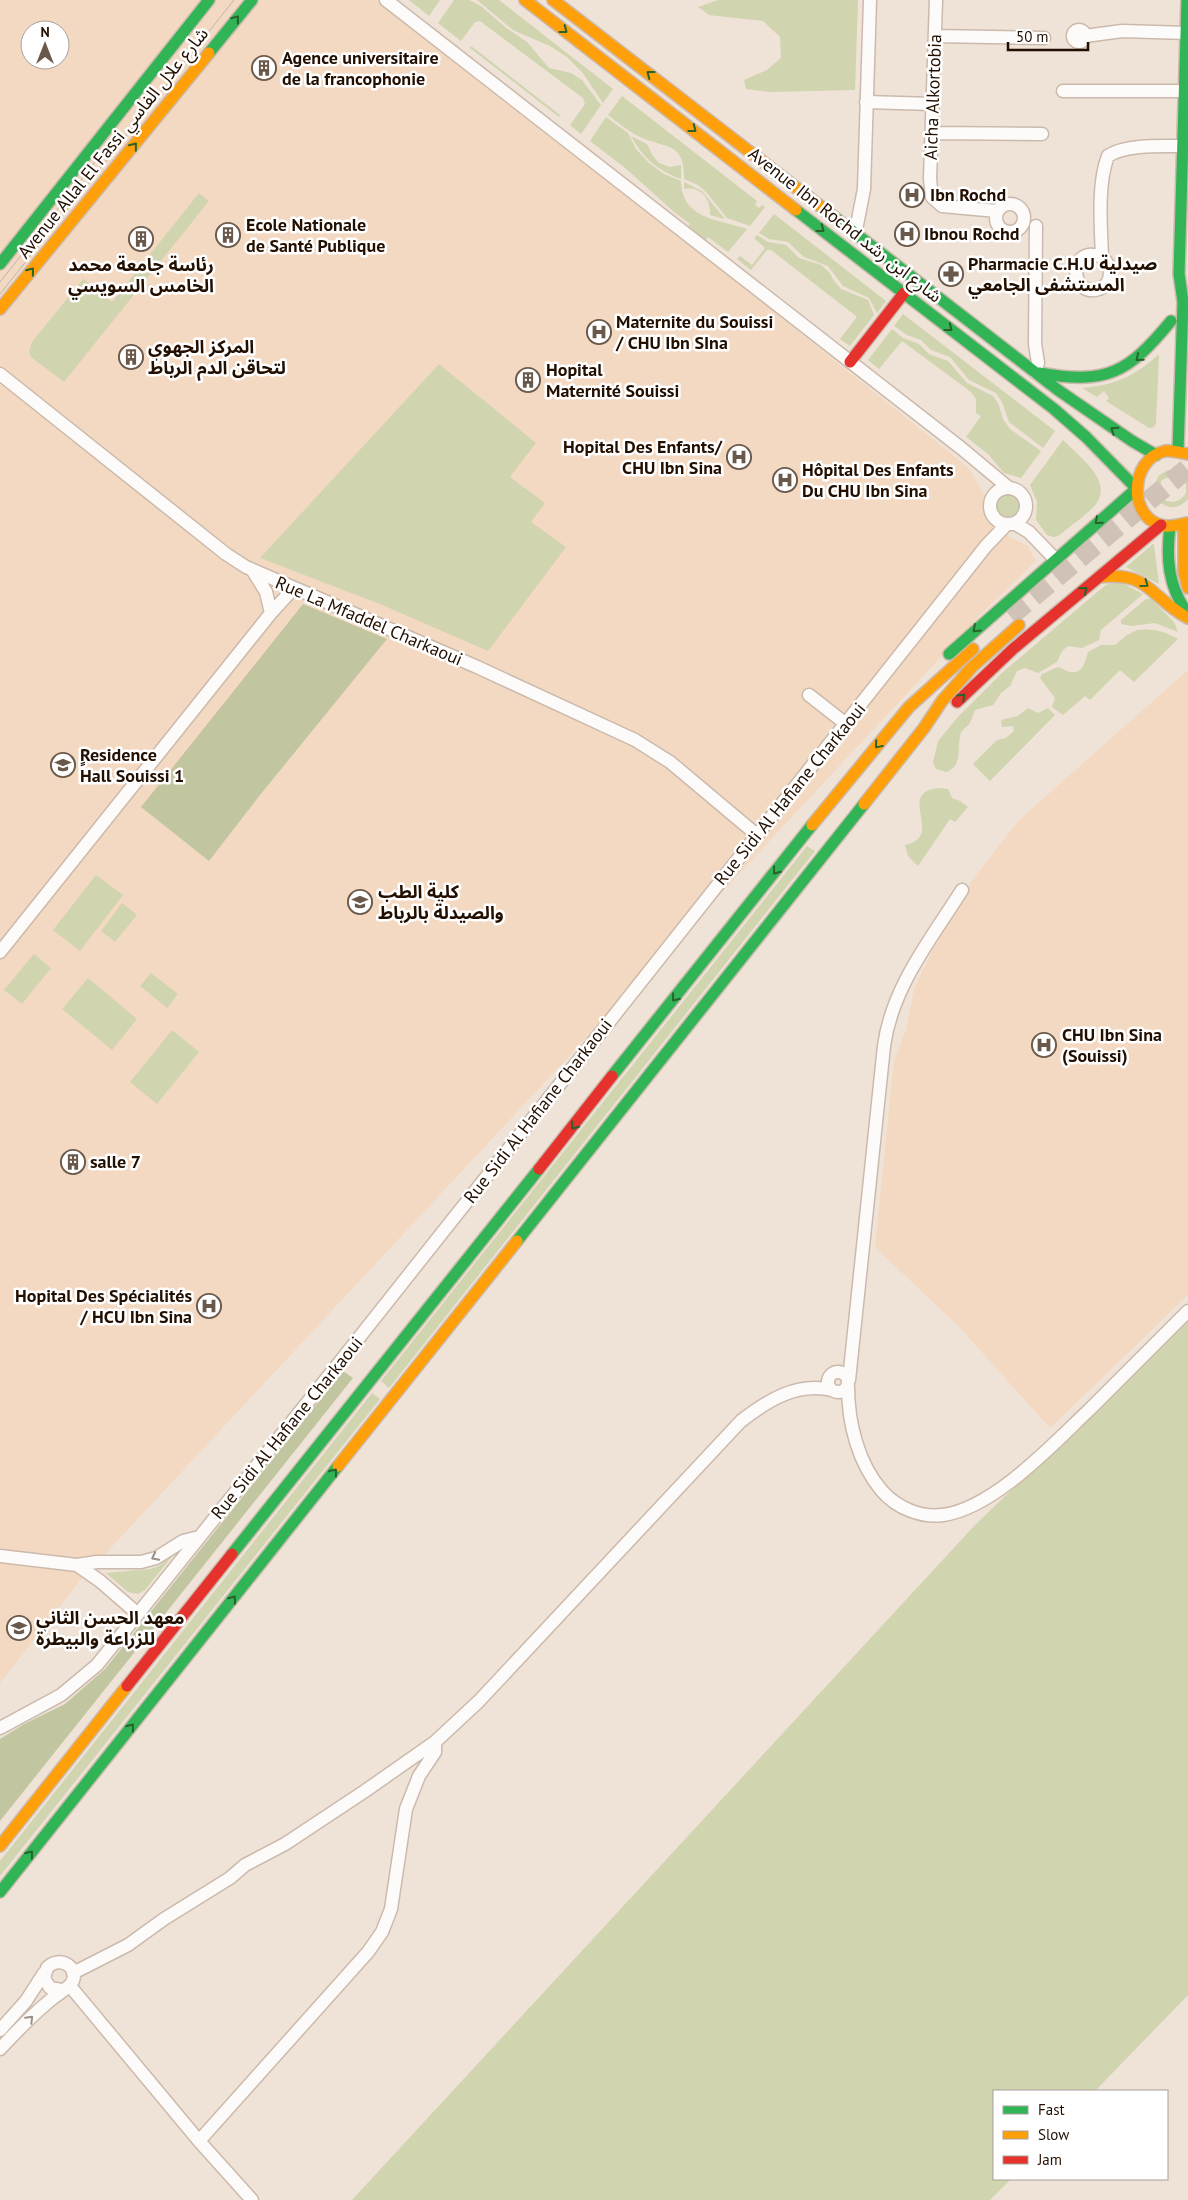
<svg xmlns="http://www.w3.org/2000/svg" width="1188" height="2200" viewBox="0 0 1188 2200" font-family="'PT Sans','Noto Sans Arabic',sans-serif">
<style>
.built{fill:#f4d9c2;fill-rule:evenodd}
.green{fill:#d0d4af;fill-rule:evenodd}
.forest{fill:#c1c6a0}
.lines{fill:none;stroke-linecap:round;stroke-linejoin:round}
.primary-tunnel{stroke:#d0c2b7;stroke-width:20;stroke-dasharray:20 10;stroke-linecap:butt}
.street-casing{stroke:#cbbaac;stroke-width:15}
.fast-casing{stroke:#cbbaac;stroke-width:14}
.slow-casing{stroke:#cbbaac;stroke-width:14}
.jam-casing{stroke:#cbbaac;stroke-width:14}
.street{stroke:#fdfbf9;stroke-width:12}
.fast{stroke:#30b455;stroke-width:11}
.slow{stroke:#ff9f0a;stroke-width:11}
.jam{stroke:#e5322d;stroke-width:11}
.tram{stroke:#b9b5b2;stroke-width:1}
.oneway{stroke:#29622a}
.oneway2{stroke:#9a9189}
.labels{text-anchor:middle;stroke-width:5;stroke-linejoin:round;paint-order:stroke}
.poi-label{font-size:18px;font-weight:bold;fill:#220f00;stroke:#fff;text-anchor:start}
.street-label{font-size:18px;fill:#220f00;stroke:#fff}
</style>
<rect width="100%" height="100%" fill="#efe2d7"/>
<!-- built -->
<path class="built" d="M 0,0 L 384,0 L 969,468 L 1008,536 L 1028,546 L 1036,561 L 982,613 L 79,1582 L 0,1683 ZM 30,30 L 60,30 L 60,60 L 30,60 Z
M 1188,670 L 1188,1295 L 1050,1428 L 959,1327 L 875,1247 L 894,1060 L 906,1030 L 914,989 L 930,955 L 973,879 L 1019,820 Z"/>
<!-- green -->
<path class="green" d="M 409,0 L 440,0 L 429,16 Z
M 454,0 L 469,0 L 481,6 L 505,27 L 527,42 L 549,68 L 571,73 L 582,80 L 601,105 L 581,134 L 570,125 L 585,104 L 583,98 L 480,21 L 475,22 L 461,41 L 438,23 Z
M 477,0 L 499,0 L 613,89 L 603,103 L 582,72 L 567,57 L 550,46 L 513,30 Z
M 718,0 L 858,0 L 855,90 L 769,92 L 746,89 L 744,80 L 767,70 L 781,58 L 780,37 L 763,21 L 709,15 L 698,7 Z
M 471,46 L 560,115 L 559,117 L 470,48 Z
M 622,96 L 757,201 L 755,205 L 759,208 L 762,205 L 765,207 L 750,226 L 727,218 L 707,193 L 698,185 L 684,179 C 685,142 667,149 640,137 C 628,131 618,123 608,115 Z
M 606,117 L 628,133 L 636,149 L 649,163 L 664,174 L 681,181 C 682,220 719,219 747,229 L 728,252 L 708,237 L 705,241 L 687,228 L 690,224 L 673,211 L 624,167 L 590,141 Z
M 631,136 L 647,144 L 653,156 L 659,163 L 670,167 L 681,165 L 681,179 C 658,171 642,157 631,136 Z
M 684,182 L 702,191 L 725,219 L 710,215 C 711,199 701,186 684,189 Z
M 199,193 L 209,201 L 64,382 L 31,357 L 29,352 L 32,342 L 83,279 L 112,302 Z
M 774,214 L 886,301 L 877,313 L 869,298 L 843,286 L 828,266 L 804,257 L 788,242 L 769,239 L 759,233 Z
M 757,235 L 768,242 L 786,245 L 799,258 L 821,265 L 829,272 L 834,281 L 841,289 L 868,300 L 874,315 L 850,346 L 840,339 L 856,318 L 856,316 L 771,250 L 767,250 L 751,270 L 737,259 L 740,256 L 752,265 L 765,248 L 754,238 Z
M 903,314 L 1055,431 L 1043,448 L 1009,422 L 1002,402 L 996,393 L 969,380 L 950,357 L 931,350 L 921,340 L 907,335 L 894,326 Z
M 892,329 L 903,338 L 919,344 L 929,354 L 948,361 L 967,383 L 993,396 L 998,403 L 1003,419 L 1010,429 L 1041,451 L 1021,478 L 1004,473 L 988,454 L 966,437 L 981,416 L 976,413 L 976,399 L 971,392 L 902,341 L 879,369 L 868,360 Z
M 1159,354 L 1156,423 L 1154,427 L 1149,428 L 1106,401 L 1109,398 L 1104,391 L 1097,397 L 1082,388 C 1115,385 1134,377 1159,354 Z
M 439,364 L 536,443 L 510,477 L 545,503 L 531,522 L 566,547 L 488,651 L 380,604 L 260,558 Z
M 1063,440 C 1077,455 1114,480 1096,504 C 1087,515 1071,525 1060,535 L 1054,537 L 1047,535 L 1036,520 L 1037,502 L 1030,485 Z
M 1168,470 L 1178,470 L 1188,477 L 1188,499 C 1176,513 1158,508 1154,491 L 1158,476 ZM 1170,476 L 1179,477 L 1186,484 L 1186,493 C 1181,501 1175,503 1166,501 C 1159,495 1158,488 1162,480 Z
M995 505a13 13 0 1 1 26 0a13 13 0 1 1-26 0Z
M 1153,544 L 1154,545 L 1159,584 L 1126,567 Z
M 1118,581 L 1143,594 L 1101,630 L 1099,640 L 1082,648 L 1068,646 L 1062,651 L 1057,662 L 1038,673 L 1025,668 L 1017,671 L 1010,686 L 1001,693 L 993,705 L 975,710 L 970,723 L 961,732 C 956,747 964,766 946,772 L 936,769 L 933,762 L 938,741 L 957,718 L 1003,672 L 1095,594 L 1106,585 Z
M 1146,599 L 1151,599 L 1174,622 L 1178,632 L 1155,623 L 1132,626 L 1121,624 L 1121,620 Z
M 1137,630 C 1152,628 1165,631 1178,639 L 1134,682 L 1120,670 L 1090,700 L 1085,696 L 1063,715 L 1052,707 L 1055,698 L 1040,678 L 1042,674 L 1058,667 C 1063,668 1065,671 1070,672 C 1084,674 1085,661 1088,652 L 1101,645 L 1115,645 L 1127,635 Z
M 1028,708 L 1038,713 L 1048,708 L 1055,715 L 990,781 L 973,764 L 997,740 L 1006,738 L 1014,731 L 1013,726 L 1002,727 L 1001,720 L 1018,716 Z
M 938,788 L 948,789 L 952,798 L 960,801 L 968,807 L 955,822 L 950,819 L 918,866 L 908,856 L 905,845 C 946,837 895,794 938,788 Z
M 807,846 L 815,851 L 389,1388 L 381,1381 Z
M 96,875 L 123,895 L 80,951 L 53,930 Z
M 122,903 L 137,915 L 115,942 L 101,931 Z
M 34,954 L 51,968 L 22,1004 L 4,990 Z
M 151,973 L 178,994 L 167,1008 L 140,986 Z
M 88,978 L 137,1019 L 112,1050 L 62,1009 Z
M 172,1030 L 199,1052 L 157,1104 L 130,1082 Z
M 1188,1321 L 1188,1995 L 1095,2091 L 994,2091 L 994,2179 L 1011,2179 L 990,2200 L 352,2200 L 975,1525 Z
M 372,1393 L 380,1399 L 0,1876 L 0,1861 Z
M 173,1555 L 145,1590 L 138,1594 L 128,1592 L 106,1573 L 150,1569 L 159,1566 Z"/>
<!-- forest -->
<path class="forest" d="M 303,604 L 387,639 L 260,795 L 209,861 L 141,807 Z
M 343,1371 L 353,1378 L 0,1821 L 0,1739 L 24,1724 L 65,1704 L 105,1669 Z"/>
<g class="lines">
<!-- primary-tunnel -->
<path class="primary-tunnel" d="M 1010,616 L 1188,468"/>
<defs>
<path id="street" d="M 386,0 L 961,448 L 1009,488
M 936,0 L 930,179 L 932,197 L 942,206 L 997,211
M1073 36a6 6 0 1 1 12 0a6 6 0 1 1-12 0Z
M 935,36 L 1044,38
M 1085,36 L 1122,31 L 1187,33
M 1063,91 L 1185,91 L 1188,89
M 866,102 L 933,104
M 932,133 L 1042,134
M996 218a14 14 0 1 1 28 0a14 14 0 1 1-28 0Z
M 855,235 L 864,189 L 870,0
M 1102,257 C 1112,266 1114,283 1099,289 C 1069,299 1067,243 1102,257 C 1101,227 1097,184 1108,156 C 1125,144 1162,146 1183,146
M 1035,372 L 1038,363 L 1035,344 L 1036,226
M 0,374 L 226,554 L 246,567 L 475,666 L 635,740 L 670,762 L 757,835
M990 506a18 18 0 1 1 36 0a18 18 0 1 1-36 0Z
M 1014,523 L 1029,532 L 1055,559
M 253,571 L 266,592 L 271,613
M 809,695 L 846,724
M 0,952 L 271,613 L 293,589
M828 1382a10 10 0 1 1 20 0a10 10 0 1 1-20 0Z
M 849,1380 L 884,1046 C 892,987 931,939 962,890
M 848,1386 C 848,1423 858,1463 882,1491 C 897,1508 921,1518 943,1515 C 994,1508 1053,1444 1089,1410 C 1122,1377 1155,1344 1188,1311
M 0,1556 L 77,1565 L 97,1562 L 141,1562 L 156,1558 L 183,1541 L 199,1537
M 77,1565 L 100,1581 L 138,1614
M 0,1728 L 61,1695 L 97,1665 L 339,1363 L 986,546 L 1007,524
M 73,1973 L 128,1945 L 164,1919 L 230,1878 L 245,1865 L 285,1844 L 365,1791 L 435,1742 L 479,1701 L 741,1421 C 768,1400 797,1382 832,1390
M 70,1986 L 199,2141 L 252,2200
M 0,2030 L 26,2001 L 44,1973
M 0,2049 C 15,2033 30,2017 47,2003 C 52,1998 68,1988 71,1984 C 82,1968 59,1954 47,1968 L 44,1978 L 50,1988 L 61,1990
M 199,2141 L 368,1952 L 382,1932 L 391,1909 L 406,1809 L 419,1776 L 435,1752 L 435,1742"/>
<path id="fast" d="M 209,53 L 252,0
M 820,206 L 1058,390 L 1132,441 L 1156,455
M 796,210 L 1054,409 L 1086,437 L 1135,487
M 0,264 L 209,0
M 1039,373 C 1107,385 1128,373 1171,321
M 1178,451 L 1183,302 L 1179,274 L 1187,0
M 1170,526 C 1166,558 1168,587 1188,614
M 949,654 L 1135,490
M 612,1076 L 812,825
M 517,1241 L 864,804
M 232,1554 L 539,1169
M 0,1892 L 338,1466"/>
<path id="slow" d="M 525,0 L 796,210
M 553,0 L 820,206
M 0,309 L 209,53
M 1188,454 C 1181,453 1171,450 1165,451 C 1129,459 1127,520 1165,526 C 1171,527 1181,524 1188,523
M 1184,524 L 1184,572 L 1188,588
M 1099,577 C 1150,571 1149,597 1188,618
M 864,804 L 924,728 L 942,701 L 972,667 L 1019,625
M 812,825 L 909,707 L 973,649
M 338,1466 L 517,1241
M 0,1846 L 127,1686"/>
<path id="jam" d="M 850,362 L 904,293
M 957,702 L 1013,649 L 1161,525
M 539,1169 L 612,1076
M 127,1686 L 232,1554"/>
</defs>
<!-- street casing -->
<use href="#street" class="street-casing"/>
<!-- fast casing -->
<use href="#fast" class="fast-casing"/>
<!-- slow casing -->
<use href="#slow" class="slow-casing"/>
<!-- jam casing -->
<use href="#jam" class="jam-casing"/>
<!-- street -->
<use href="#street" class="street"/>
<!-- fast -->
<use href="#fast" class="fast"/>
<!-- slow -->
<use href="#slow" class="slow"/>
<!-- jam -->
<use href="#jam" class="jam"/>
<!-- tram -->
<path class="tram" d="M 0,282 L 103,152
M 0,294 L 234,0"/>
</g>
<!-- one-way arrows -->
<defs><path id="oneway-chevron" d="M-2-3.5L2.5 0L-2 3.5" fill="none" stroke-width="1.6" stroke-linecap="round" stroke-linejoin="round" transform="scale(1.25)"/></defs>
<g class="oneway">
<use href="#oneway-chevron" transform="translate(236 19) rotate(-51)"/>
<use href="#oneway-chevron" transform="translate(564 30) rotate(37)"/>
<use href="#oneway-chevron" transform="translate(650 74) rotate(-143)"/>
<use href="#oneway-chevron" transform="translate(693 129) rotate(38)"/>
<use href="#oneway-chevron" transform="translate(134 146) rotate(-51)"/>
<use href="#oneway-chevron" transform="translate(821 229) rotate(38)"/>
<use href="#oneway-chevron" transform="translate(31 271) rotate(-51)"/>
<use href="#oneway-chevron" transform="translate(949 328) rotate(38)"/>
<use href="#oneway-chevron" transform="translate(1139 358) rotate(140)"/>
<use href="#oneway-chevron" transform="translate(1114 430) rotate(-146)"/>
<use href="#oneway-chevron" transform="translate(1098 521) rotate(139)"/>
<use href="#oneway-chevron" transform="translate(1145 584) rotate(36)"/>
<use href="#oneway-chevron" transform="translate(1084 590) rotate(-40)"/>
<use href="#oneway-chevron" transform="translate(976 629) rotate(137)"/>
<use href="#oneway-chevron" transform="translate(962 697) rotate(-44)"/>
<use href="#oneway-chevron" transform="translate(878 745) rotate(130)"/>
<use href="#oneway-chevron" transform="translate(776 871) rotate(128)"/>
<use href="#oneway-chevron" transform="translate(675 998) rotate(128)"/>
<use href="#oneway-chevron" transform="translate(574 1126) rotate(128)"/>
<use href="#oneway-chevron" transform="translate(334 1472) rotate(-52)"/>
<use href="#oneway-chevron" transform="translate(233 1599) rotate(-52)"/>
<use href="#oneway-chevron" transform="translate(131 1727) rotate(-52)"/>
<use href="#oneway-chevron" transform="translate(30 1854) rotate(-52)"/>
</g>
<g class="oneway2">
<use href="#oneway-chevron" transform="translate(155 1557) rotate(153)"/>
<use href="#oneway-chevron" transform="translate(30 2019) rotate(-45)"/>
</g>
<!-- icons -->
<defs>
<symbol id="building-ring" viewBox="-11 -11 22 22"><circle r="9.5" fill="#fff" stroke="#6a594b" stroke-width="1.5"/><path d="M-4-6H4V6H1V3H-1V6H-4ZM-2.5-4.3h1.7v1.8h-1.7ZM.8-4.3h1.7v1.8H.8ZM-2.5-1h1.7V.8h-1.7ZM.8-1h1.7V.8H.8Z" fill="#6a594b"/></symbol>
<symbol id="hospital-ring" viewBox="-11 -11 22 22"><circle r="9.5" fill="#fff" stroke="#6a594b" stroke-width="1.5"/><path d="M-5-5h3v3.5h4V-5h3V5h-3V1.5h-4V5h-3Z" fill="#6a594b"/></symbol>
<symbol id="pharmacy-ring" viewBox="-11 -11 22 22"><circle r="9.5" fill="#fff" stroke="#6a594b" stroke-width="1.5"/><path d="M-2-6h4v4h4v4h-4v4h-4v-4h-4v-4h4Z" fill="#6a594b"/></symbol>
<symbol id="university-ring" viewBox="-11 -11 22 22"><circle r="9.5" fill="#fff" stroke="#6a594b" stroke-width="1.5"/><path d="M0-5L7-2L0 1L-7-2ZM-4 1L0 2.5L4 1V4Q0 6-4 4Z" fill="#6a594b"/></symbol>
</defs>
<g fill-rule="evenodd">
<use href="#building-ring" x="250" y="54" width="28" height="28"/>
<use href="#hospital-ring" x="898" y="181" width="28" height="28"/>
<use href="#hospital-ring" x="893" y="220" width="28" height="28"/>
<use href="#building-ring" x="214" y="221" width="28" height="28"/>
<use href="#building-ring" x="127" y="225" width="28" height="28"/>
<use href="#pharmacy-ring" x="937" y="260" width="28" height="28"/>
<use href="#hospital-ring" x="585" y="318" width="28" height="28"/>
<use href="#building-ring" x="117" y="343" width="28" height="28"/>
<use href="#building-ring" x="514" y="366" width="28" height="28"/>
<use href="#hospital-ring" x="725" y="443" width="28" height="28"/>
<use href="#hospital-ring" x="771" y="466" width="28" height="28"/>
<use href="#university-ring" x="49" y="751" width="28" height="28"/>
<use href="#university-ring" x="346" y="888" width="28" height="28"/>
<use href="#hospital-ring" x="1030" y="1031" width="28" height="28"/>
<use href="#building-ring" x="59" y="1148" width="28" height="28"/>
<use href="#hospital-ring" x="195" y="1292" width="28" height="28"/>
<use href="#university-ring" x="5" y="1614" width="28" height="28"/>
</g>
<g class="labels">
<!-- poi labels -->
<g class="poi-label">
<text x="282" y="64">Agence universitaire<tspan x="282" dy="21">de la francophonie</tspan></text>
<text x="930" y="201">Ibn Rochd</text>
<text x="246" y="231">Ecole Nationale<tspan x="246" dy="21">de Santé Publique</tspan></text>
<text x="924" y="240">Ibnou Rochd</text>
<text x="968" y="270">Pharmacie C.H.U صيدلية<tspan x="968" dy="21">المستشفى الجامعي</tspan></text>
<text x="141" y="271" text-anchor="middle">رئاسة جامعة محمد<tspan x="141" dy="21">الخامس السويسي</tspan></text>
<text x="616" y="328">Maternite du Souissi<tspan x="616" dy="21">/ CHU Ibn SIna</tspan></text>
<text x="148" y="353">المركز الجهوي<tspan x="148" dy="21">لتحاقن الدم الرباط</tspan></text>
<text x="546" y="376">Hopital<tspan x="546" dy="21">Maternité Souissi</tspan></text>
<text x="722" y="453" text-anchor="end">Hopital Des Enfants/<tspan x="722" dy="21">CHU Ibn Sina</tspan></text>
<text x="802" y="476">Hôpital Des Enfants<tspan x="802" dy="21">Du CHU Ibn Sina</tspan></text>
<text x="80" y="761">ٍResidence<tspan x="80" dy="21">Hall Souissi 1</tspan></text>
<text x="378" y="898">كلية الطب<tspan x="378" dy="21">والصيدلة بالرباط</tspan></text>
<text x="1062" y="1041">CHU Ibn Sina<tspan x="1062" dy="21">(Souissi)</tspan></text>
<text x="90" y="1168">salle 7</text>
<text x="192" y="1302" text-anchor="end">Hopital Des Spécialités<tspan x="192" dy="21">/ HCU Ibn Sina</tspan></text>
<text x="36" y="1624">معهد الحسن الثاني<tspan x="36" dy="21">للزراعة والبيطرة</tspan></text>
</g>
<!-- street labels -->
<g class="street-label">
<text transform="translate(933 97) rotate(-88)" y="6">Aicha Alkortobia</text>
<text transform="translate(113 143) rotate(-51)" y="6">Avenue Allal El Fassi شارع علال الفاسي</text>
<text transform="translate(845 225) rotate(38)" y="6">Avenue Ibn Rochd شارع ابن رشد</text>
<text transform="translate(369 621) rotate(23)" y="6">Rue La Mfaddel Charkaoui</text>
<text transform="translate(790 794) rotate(-51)" y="6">Rue Sidi Al Hafiane Charkaoui</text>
<text transform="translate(538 1111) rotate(-52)" y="6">Rue Sidi Al Hafiane Charkaoui</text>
<text transform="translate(287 1428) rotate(-51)" y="6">Rue Sidi Al Hafiane Charkaoui</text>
</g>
</g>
<!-- legend -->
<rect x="993" y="2090" width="175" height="90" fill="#ffffff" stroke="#a79f99"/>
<rect x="1003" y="2106" width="25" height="8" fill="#30b455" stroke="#a79f99"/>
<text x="1038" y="2115" font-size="15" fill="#220f00">Fast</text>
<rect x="1003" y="2131" width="25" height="8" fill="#ff9f0a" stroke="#a79f99"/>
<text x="1038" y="2140" font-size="15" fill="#220f00">Slow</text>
<rect x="1003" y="2156" width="25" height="8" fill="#e5322d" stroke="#a79f99"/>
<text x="1038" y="2165" font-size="15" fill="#220f00">Jam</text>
<!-- north arrow -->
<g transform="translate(45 45)"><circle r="24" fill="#ffffff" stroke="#a79f99"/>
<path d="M0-4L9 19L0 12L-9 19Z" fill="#6a594b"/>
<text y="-8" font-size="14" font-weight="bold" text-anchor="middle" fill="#220f00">N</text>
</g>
<!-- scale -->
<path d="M1008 42v8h80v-8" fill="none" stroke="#220f00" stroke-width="2.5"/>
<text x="1016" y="42" font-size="15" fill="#220f00" stroke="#ffffff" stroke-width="4" paint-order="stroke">50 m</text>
</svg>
